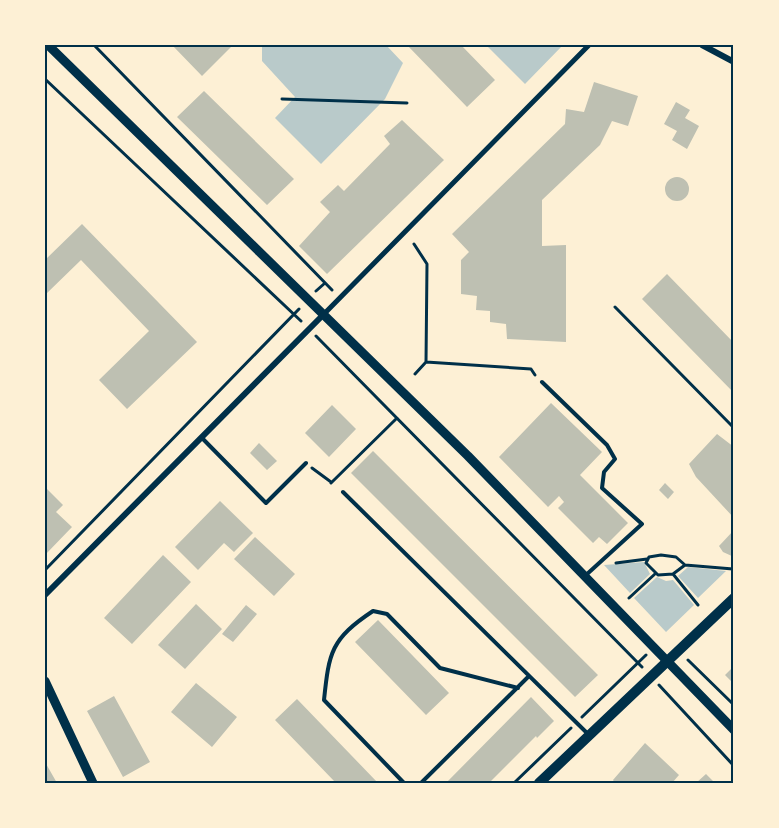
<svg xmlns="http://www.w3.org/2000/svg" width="779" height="828" viewBox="0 0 779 828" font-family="Mulish,sans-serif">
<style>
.green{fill:#b9caca}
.building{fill:#bec0b2}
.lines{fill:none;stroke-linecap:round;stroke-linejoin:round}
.path{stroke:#003049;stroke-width:3}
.service{stroke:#003049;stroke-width:4}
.pedestrian{stroke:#003049;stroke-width:5}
.minor{stroke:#003049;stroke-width:6}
.tertiary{stroke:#003049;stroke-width:9}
.secondary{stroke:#003049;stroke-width:10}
.neatline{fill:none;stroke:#003049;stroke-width:2}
</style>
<rect width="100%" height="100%" fill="#fdf0d5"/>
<!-- green -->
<path class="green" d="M 262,45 L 386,45 L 403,63 L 385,99 L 321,164 L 275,118 L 295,97 L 262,61 Z
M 486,45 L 563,45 L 525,84 Z
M 644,562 L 650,574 L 630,593 L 604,565 Z
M 688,567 L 726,571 L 698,598 L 678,576 Z
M 657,577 L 666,581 L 673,580 L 694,605 L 666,632 L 634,598 Z"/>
<!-- building -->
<path class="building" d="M 172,45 L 233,45 L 202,76 Z
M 407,45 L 461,45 L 495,80 L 467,107 Z
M 594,82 L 638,96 L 628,126 L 612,121 L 600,145 L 542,200 L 542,246 L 566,245 L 566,342 L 507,339 L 506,324 L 490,322 L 490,311 L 476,310 L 477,296 L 461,294 L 461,260 L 469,252 L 452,234 L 565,124 L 566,109 L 584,112 Z
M 204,91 L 294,179 L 267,205 L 177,117 Z
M 676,102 L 690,110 L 685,118 L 699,126 L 687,149 L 672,140 L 677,131 L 664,124 Z
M 402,120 L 444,160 L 327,274 L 299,246 L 330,212 L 320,202 L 338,185 L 344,191 L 390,144 L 384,136 Z
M665 189a12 12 0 1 1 24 0a12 12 0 1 1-24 0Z
M 82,224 L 197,342 L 127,409 L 99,380 L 149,331 L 81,260 L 45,295 L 45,260 Z
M 667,274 L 734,343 L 734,393 L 642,299 Z
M 551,403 L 602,452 L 580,475 L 628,523 L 607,544 L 599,537 L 593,543 L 558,508 L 564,502 L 559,496 L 548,507 L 499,457 Z
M 332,405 L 356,429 L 329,457 L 305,433 Z
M 717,434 L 734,447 L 734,518 L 696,477 L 689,464 Z
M 259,443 L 277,461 L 267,470 L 250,453 Z
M 373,451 L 598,675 L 575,697 L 351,473 Z
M 665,483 L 674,492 L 668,499 L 659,490 Z
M 45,487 L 63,505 L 56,512 L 72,527 L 45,555 Z
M 220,501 L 253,533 L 234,552 L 224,543 L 198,570 L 175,547 Z
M 734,530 L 734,557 L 723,552 L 719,546 Z
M 255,537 L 295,574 L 274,596 L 234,559 Z
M 163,555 L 191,582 L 132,644 L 104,618 Z
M 196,604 L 222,629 L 185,669 L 158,645 Z
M 246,605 L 257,614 L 233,642 L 222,634 Z
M 378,620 L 449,693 L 426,715 L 355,642 Z
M 734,666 L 734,684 L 725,675 Z
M 196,683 L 237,717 L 212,747 L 171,712 Z
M 114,696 L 150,762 L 123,777 L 87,711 Z
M 531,697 L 554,721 L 537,738 L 536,736 L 489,783 L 446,783 Z
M 297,699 L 378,783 L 336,783 L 275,720 Z
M 645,743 L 679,775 L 672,783 L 615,783 L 613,780 Z
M 45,762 L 57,783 L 45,783 Z
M 706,774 L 715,783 L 696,783 Z"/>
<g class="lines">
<!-- path -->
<path class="path" d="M 94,45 L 332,290
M 45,79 L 301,321
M 282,99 L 407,103
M 414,244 L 427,264 L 426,362 L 415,374
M 316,291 L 325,283
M 615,307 L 734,428
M 316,336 L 642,667
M 426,362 L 531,369 L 535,375
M 312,468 L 331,482
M 331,483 L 397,418
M 661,555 L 676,557 L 685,565 L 673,574 L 658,575 L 646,563 L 649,557 Z
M 616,563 L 647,559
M 685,565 L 733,569
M 45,570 L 299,309
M 673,574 L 698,605
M 629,598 L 656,573
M 688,660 L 734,705
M 659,685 L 734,766
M 582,717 L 646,655
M 514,783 L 571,728"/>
<!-- service -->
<path class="service" d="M 542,382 L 607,445 L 615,459 L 604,472 L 602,488 L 642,524 L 586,575
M 202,438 L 266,503 L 306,463
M 343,492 L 588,734
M 404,783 L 324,700 C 329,652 331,639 373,611 L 387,614 L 440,668 L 518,688
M 421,783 L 528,677"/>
<!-- pedestrian -->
<path class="pedestrian" d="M 323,315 L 589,45"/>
<!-- minor -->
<path class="minor" d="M 702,45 L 734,62
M 45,595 L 323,315"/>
<!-- tertiary -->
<path class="tertiary" d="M 48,45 L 468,456 L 734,730
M 45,681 L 93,783"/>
<!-- secondary -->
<path class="secondary" d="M 539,783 L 734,598"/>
</g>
<!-- border -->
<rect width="779" height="828" fill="none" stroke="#fdf0d5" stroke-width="93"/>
<rect x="46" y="46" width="686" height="736" class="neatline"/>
</svg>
